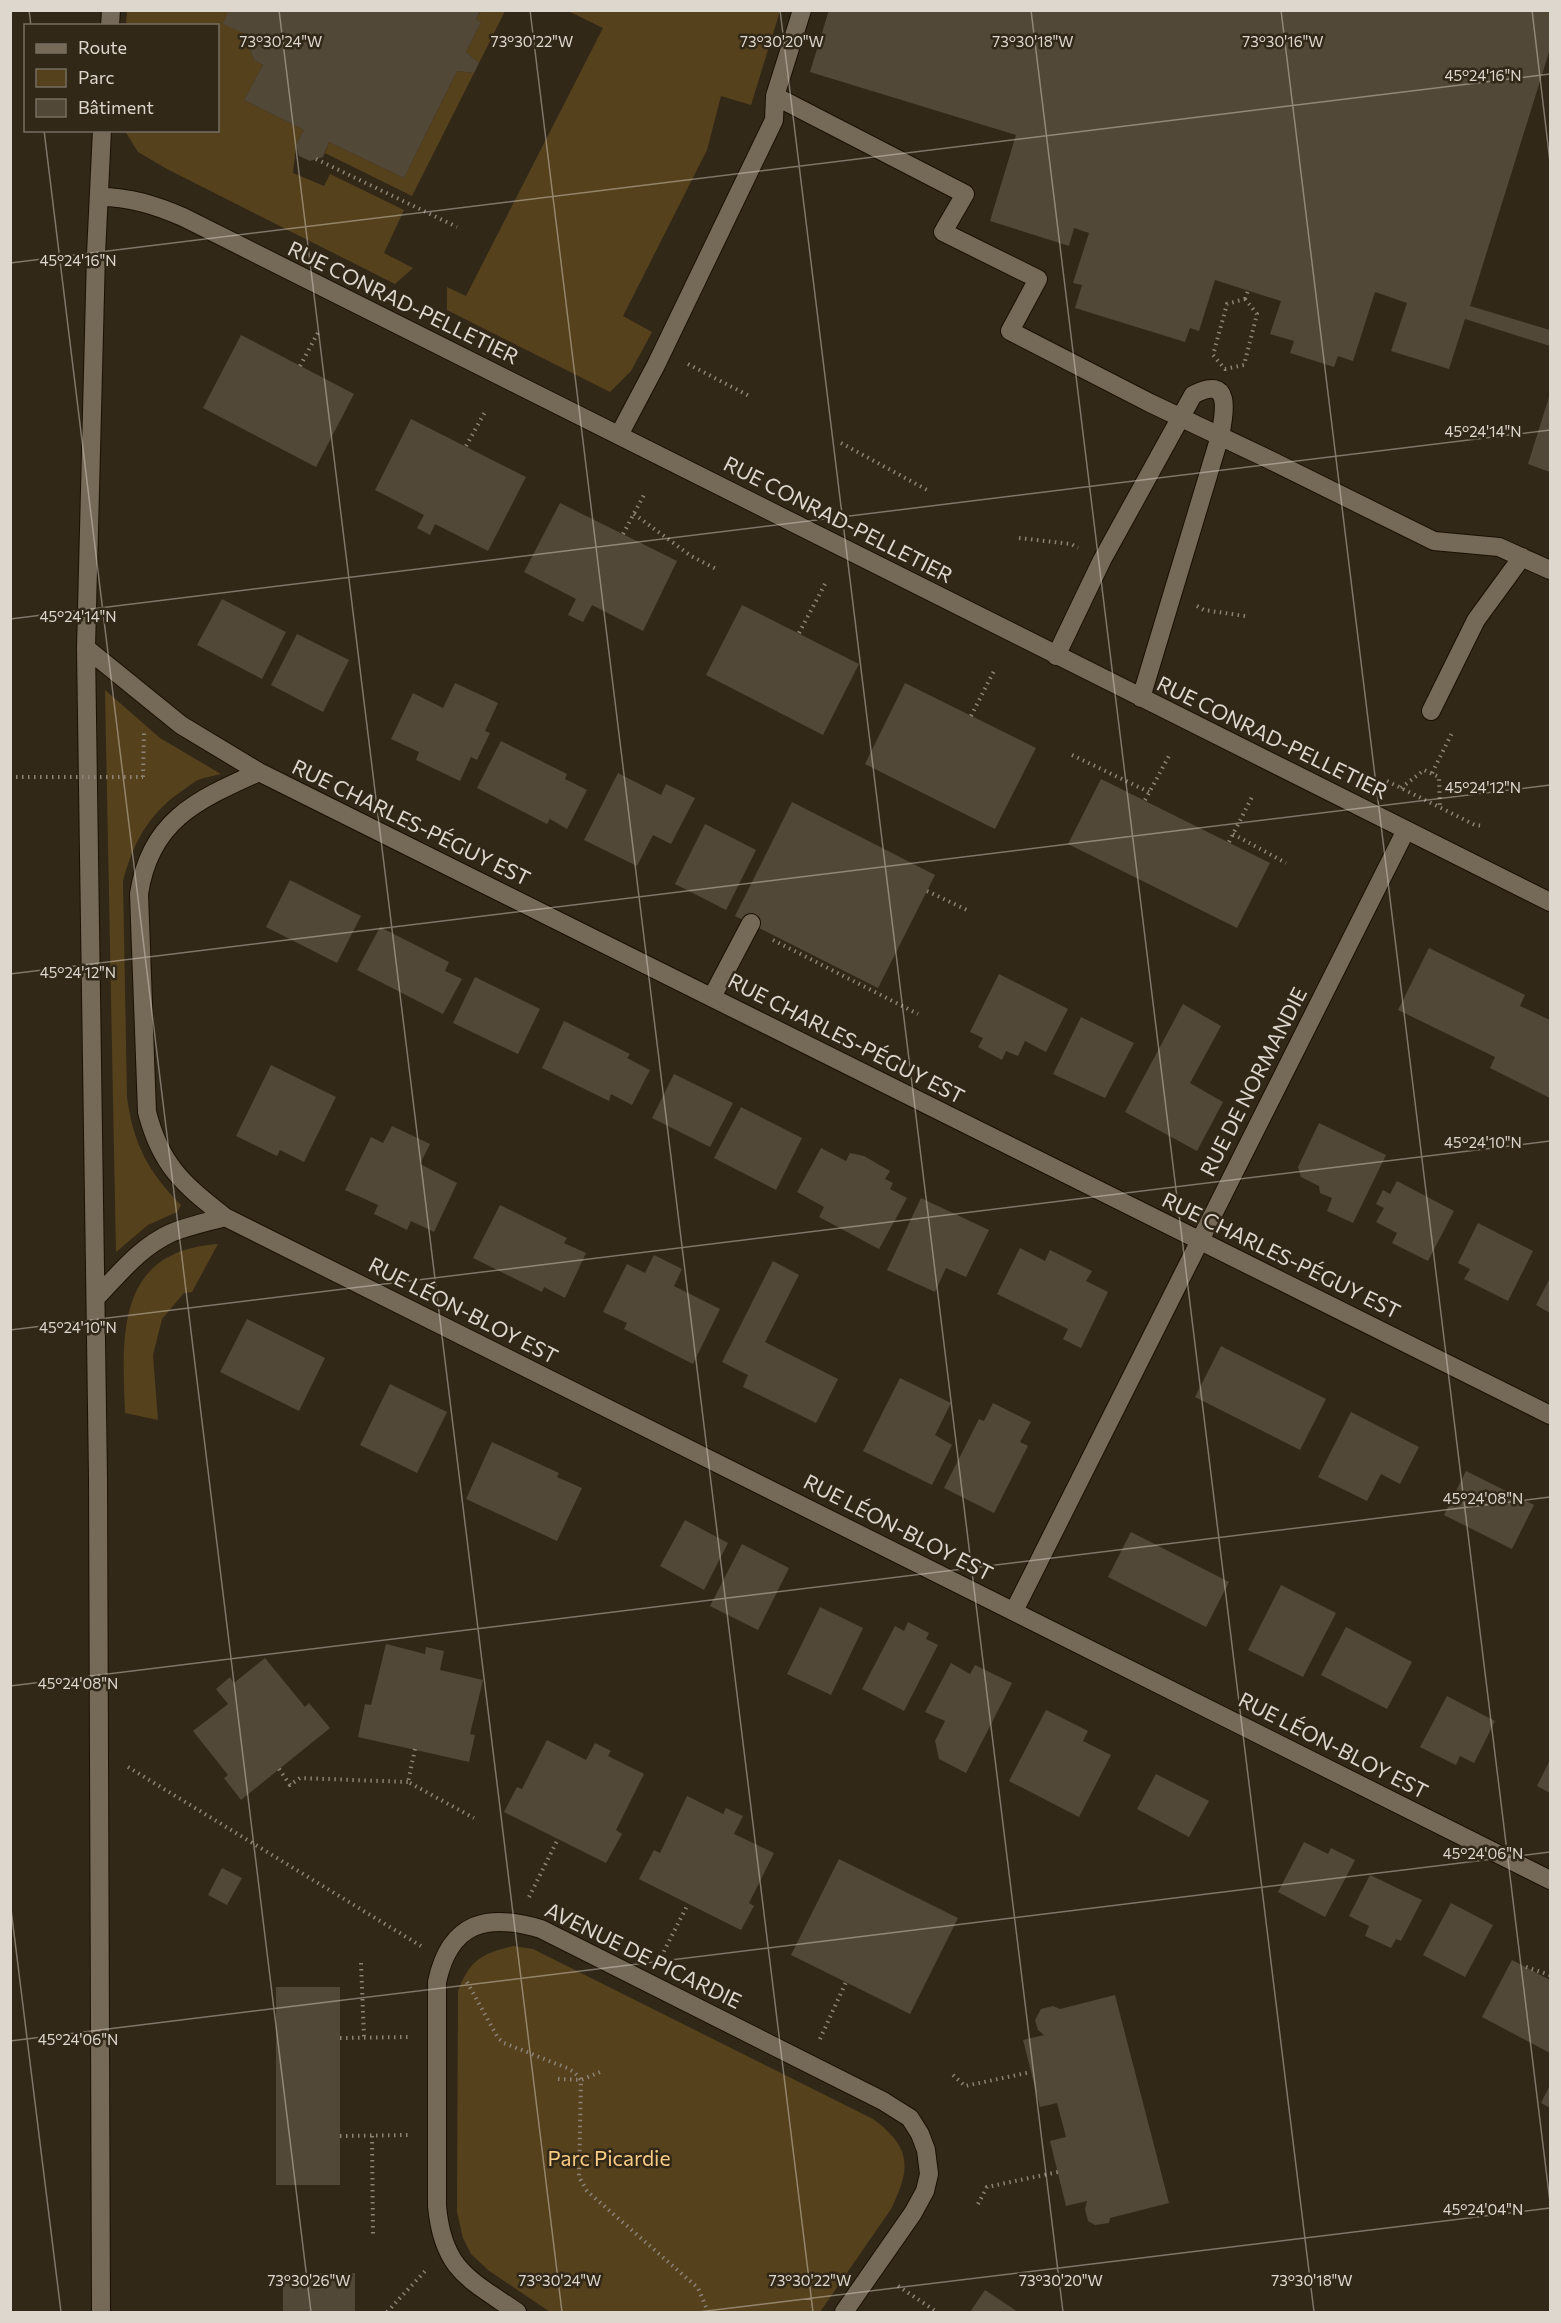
<svg xmlns="http://www.w3.org/2000/svg" width="1561" height="2323" viewBox="0 0 1561 2323" font-family="Commissioner,sans-serif">
<style>
.green{fill:#56411d}
.building{fill:#524837}
.lines{fill:none;stroke-linecap:round;stroke-linejoin:round}
.minor-casing{stroke:#1a1103;stroke-width:20}
.path{stroke:#8b8376;stroke-width:4;stroke-dasharray:1.5 4.5;stroke-linecap:butt}
.minor{stroke:#756a58;stroke-width:18}
.path-bridge{stroke:#8b8376;stroke-width:4;stroke-dasharray:1.5 4.5;stroke-linecap:butt}
.ticks{fill:none;stroke:#ddd7cd;stroke-width:1.5;stroke-opacity:0.45}
.labels{text-anchor:middle;stroke-width:5;stroke-linejoin:round;paint-order:stroke}
.street-label{font-size:21px;fill:#ddd7cd;stroke:#322818}
.park-label{font-size:21px;fill:#f9cc84;stroke:#322818}
.ticks-label{font-size:15px;text-anchor:middle;fill:#ddd7cd;stroke:#322818;stroke-width:5;stroke-linejoin:round;paint-order:stroke}
</style>
<rect width="100%" height="100%" fill="#322818"/>
<!-- green -->
<path class="green" d="M 127,11 L 229,11 L 255,38 L 250,49 L 254,60 L 263,65 L 244,100 L 304,130 L 296,145 L 293,173 L 324,186 L 330,174 L 404,210 L 384,253 L 413,268 L 395,284 L 167,169 L 138,152 L 125,131 L 218,130 L 218,26 L 126,25 Z
M 481,11 L 505,11 L 479,63 L 466,52 L 481,22 L 476,19 Z
M 568,11 L 780,11 L 751,105 L 721,96 L 707,150 L 623,316 L 652,332 L 631,371 L 610,392 L 447,310 L 447,287 L 466,296 L 603,28 Z
M 457,71 L 474,73 L 412,196 L 325,153 L 329,142 L 404,178 Z
M 105,690 L 160,738 L 221,774 C 214,776 205,777 198,780 C 192,783 185,789 179,793 C 147,816 133,844 123,881 L 127,1097 C 133,1143 148,1172 181,1205 L 177,1212 L 148,1225 L 116,1252 Z
M 218,1244 L 192,1292 L 184,1293 L 162,1319 L 153,1355 L 158,1420 L 125,1413 C 122,1334 116,1251 218,1244 Z
M 513,1946 L 533,1949 L 873,2119 C 912,2148 911,2168 891,2209 L 820,2312 L 550,2312 L 488,2270 L 471,2254 L 463,2238 L 457,2212 L 458,1991 C 470,1960 481,1954 513,1946 Z"/>
<!-- building -->
<path class="building" d="M 229,10 L 481,10 L 476,19 L 481,22 L 466,52 L 479,63 L 474,73 L 457,71 L 404,178 L 329,142 L 323,157 L 310,161 L 299,156 L 296,145 L 304,130 L 244,100 L 263,65 L 254,60 L 250,49 L 255,38 L 223,24 Z
M 829,10 L 1550,10 L 1550,49 L 1470,306 L 1550,330 L 1550,346 L 1465,319 L 1449,369 L 1391,351 L 1407,303 L 1375,292 L 1353,361 L 1338,356 L 1334,367 L 1290,353 L 1294,341 L 1270,334 L 1281,301 L 1215,280 L 1199,331 L 1190,328 L 1185,342 L 1075,308 L 1082,285 L 1073,283 L 1089,233 L 1074,228 L 1069,246 L 990,221 L 1016,135 L 810,72 Z
M 241,335 L 354,394 L 316,467 L 203,408 Z
M 1550,394 L 1550,472 L 1528,464 Z
M 411,419 L 526,477 L 488,551 L 435,524 L 430,535 L 417,528 L 424,515 L 375,490 Z
M 560,503 L 677,561 L 643,631 L 592,605 L 583,622 L 568,615 L 576,599 L 524,572 Z
M 222,599 L 286,632 L 262,679 L 197,645 Z
M 742,605 L 859,664 L 823,735 L 706,675 Z
M 297,634 L 349,660 L 323,712 L 271,685 Z
M 455,683 L 498,703 L 485,731 L 490,733 L 477,760 L 471,757 L 460,781 L 416,760 L 419,752 L 391,739 L 413,693 L 443,708 Z
M 905,683 L 1036,748 L 995,829 L 865,764 Z
M 501,741 L 567,774 L 565,779 L 587,790 L 567,829 L 550,819 L 547,824 L 477,788 Z
M 618,773 L 661,795 L 666,784 L 695,798 L 671,844 L 653,835 L 637,866 L 584,840 Z
M 1101,779 L 1270,863 L 1237,928 L 1068,844 Z
M 792,802 L 935,875 L 878,988 L 735,916 Z
M 705,824 L 756,850 L 726,910 L 675,884 Z
M 290,880 L 361,916 L 337,963 L 266,927 Z
M 380,927 L 449,962 L 445,971 L 462,979 L 443,1014 L 357,970 Z
M 1429,948 L 1525,995 L 1520,1006 L 1550,1020 L 1550,1098 L 1490,1068 L 1495,1057 L 1398,1010 Z
M 999,974 L 1068,1009 L 1046,1052 L 1025,1041 L 1018,1056 L 1006,1051 L 1002,1060 L 978,1047 L 983,1038 L 970,1032 Z
M 475,977 L 540,1009 L 518,1054 L 453,1023 Z
M 1183,1004 L 1221,1026 L 1190,1083 L 1223,1102 L 1197,1151 L 1125,1112 Z
M 1081,1017 L 1134,1043 L 1105,1098 L 1053,1074 Z
M 564,1021 L 630,1054 L 627,1058 L 650,1070 L 632,1105 L 611,1094 L 609,1101 L 542,1068 Z
M 271,1065 L 336,1097 L 304,1162 L 280,1150 L 277,1156 L 236,1136 Z
M 674,1074 L 733,1103 L 710,1147 L 652,1118 Z
M 741,1107 L 802,1138 L 776,1190 L 714,1158 Z
M 1319,1123 L 1386,1155 L 1353,1223 L 1327,1211 L 1332,1198 L 1320,1193 L 1319,1186 L 1301,1177 L 1298,1167 Z
M 392,1126 L 430,1144 L 420,1164 L 457,1183 L 434,1232 L 411,1221 L 407,1230 L 391,1222 L 374,1214 L 378,1205 L 345,1190 L 371,1137 L 383,1143 Z
M 821,1148 L 846,1161 L 850,1153 L 864,1156 L 890,1171 L 885,1179 L 893,1183 L 890,1189 L 907,1198 L 879,1249 L 819,1217 L 824,1207 L 797,1192 Z
M 1397,1181 L 1454,1211 L 1428,1261 L 1392,1243 L 1397,1233 L 1376,1222 L 1384,1208 L 1376,1204 L 1383,1190 L 1390,1194 Z
M 921,1198 L 989,1230 L 966,1277 L 946,1268 L 935,1292 L 887,1270 Z
M 500,1205 L 567,1238 L 564,1243 L 586,1253 L 565,1298 L 544,1287 L 542,1292 L 473,1258 Z
M 1478,1223 L 1533,1251 L 1508,1301 L 1464,1279 L 1470,1269 L 1458,1263 Z
M 1020,1248 L 1045,1261 L 1050,1250 L 1092,1271 L 1086,1281 L 1108,1292 L 1081,1348 L 1063,1339 L 1068,1329 L 997,1294 Z
M 654,1255 L 682,1269 L 674,1286 L 720,1309 L 693,1364 L 624,1329 L 627,1323 L 603,1312 L 627,1264 L 645,1273 Z
M 773,1261 L 799,1275 L 765,1342 L 838,1379 L 816,1423 L 743,1387 L 748,1375 L 722,1362 Z
M 1550,1278 L 1550,1313 L 1536,1305 Z
M 247,1319 L 325,1358 L 299,1411 L 220,1372 Z
M 1221,1346 L 1326,1399 L 1300,1450 L 1195,1397 Z
M 900,1378 L 951,1403 L 935,1435 L 952,1445 L 932,1485 L 863,1451 Z
M 390,1384 L 447,1412 L 417,1473 L 360,1445 Z
M 993,1403 L 1031,1422 L 1020,1442 L 1028,1446 L 994,1513 L 944,1488 L 979,1419 L 984,1421 Z
M 1351,1412 L 1419,1447 L 1400,1484 L 1381,1474 L 1367,1501 L 1318,1477 Z
M 492,1442 L 559,1473 L 557,1477 L 582,1488 L 557,1541 L 466,1499 Z
M 1466,1471 L 1534,1505 L 1512,1549 L 1444,1515 Z
M 685,1520 L 728,1543 L 704,1590 L 660,1566 Z
M 1131,1532 L 1229,1582 L 1206,1627 L 1108,1577 Z
M 742,1544 L 789,1568 L 758,1630 L 710,1606 Z
M 1281,1585 L 1336,1613 L 1303,1677 L 1248,1650 Z
M 820,1607 L 863,1628 L 831,1695 L 787,1674 Z
M 908,1622 L 929,1633 L 926,1639 L 938,1645 L 904,1711 L 862,1689 L 895,1626 L 904,1631 Z
M 1346,1627 L 1412,1662 L 1387,1709 L 1321,1675 Z
M 386,1644 L 425,1654 L 426,1647 L 444,1651 L 440,1670 L 483,1680 L 470,1734 L 475,1735 L 469,1762 L 358,1737 L 365,1704 L 371,1705 Z
M 265,1658 L 305,1707 L 309,1703 L 330,1728 L 241,1800 L 224,1778 L 228,1775 L 193,1731 L 228,1704 L 216,1689 L 230,1677 L 234,1683 Z
M 951,1663 L 970,1674 L 975,1665 L 1012,1683 L 966,1773 L 939,1759 L 935,1741 L 945,1721 L 925,1712 Z
M 1447,1696 L 1495,1721 L 1474,1763 L 1460,1756 L 1456,1765 L 1420,1747 Z
M 1046,1710 L 1088,1731 L 1083,1741 L 1111,1755 L 1079,1817 L 1009,1781 Z
M 547,1740 L 586,1760 L 595,1743 L 611,1751 L 608,1756 L 644,1774 L 616,1830 L 622,1834 L 606,1863 L 504,1812 L 517,1787 L 522,1789 Z
M 1550,1760 L 1550,1793 L 1537,1786 Z
M 1156,1774 L 1209,1801 L 1189,1837 L 1137,1809 Z
M 687,1796 L 723,1814 L 726,1808 L 743,1816 L 734,1834 L 774,1853 L 749,1903 L 754,1906 L 741,1930 L 639,1879 L 654,1850 L 660,1853 Z
M 1304,1842 L 1328,1854 L 1331,1848 L 1355,1860 L 1325,1917 L 1278,1892 Z
M 839,1859 L 958,1918 L 910,2014 L 791,1955 Z
M 222,1868 L 242,1878 L 227,1905 L 208,1895 Z
M 1370,1875 L 1422,1900 L 1401,1941 L 1396,1939 L 1391,1948 L 1365,1936 L 1369,1926 L 1349,1916 Z
M 1451,1903 L 1493,1925 L 1465,1977 L 1423,1955 Z
M 1512,1960 L 1550,1980 L 1550,2053 L 1482,2017 Z
M 276,1987 L 340,1987 L 340,2185 L 276,2185 Z
M 1115,1995 L 1169,2203 L 1110,2218 L 1109,2223 L 1095,2225 L 1088,2221 L 1085,2209 L 1087,2201 L 1066,2206 L 1050,2141 L 1066,2137 L 1057,2103 L 1040,2107 L 1023,2040 L 1044,2035 L 1038,2030 L 1035,2020 L 1041,2009 L 1053,2006 L 1060,2009 Z
M 1550,2085 L 1550,2108 L 1541,2103 Z
M 355,2273 L 355,2312 L 283,2312 L 283,2274 Z
M 985,2290 L 1018,2312 L 970,2312 Z"/>
<g class="lines">
<defs>
<path id="minor" d="M 110,26 L 111,10
M 775,96 L 965,194 L 943,232 L 1038,279 L 1010,331 L 1150,403 L 1268,459 L 1434,541 L 1499,547 L 1550,570
M 99,197 C 130,197 155,205 183,217 L 1550,902
M 619,435 L 656,365 L 774,120 L 775,96 L 802,10
M 86,648 L 181,725 L 259,772 L 1550,1415
M 1056,656 L 1102,560 L 1193,395 C 1232,374 1225,412 1220,436 L 1141,698
M 1431,711 L 1476,620 L 1522,557
M 259,772 C 197,800 150,820 139,894 L 147,1112 C 161,1166 183,1184 225,1217 L 1550,1880
M 712,997 L 751,923
M 96,1298 C 119,1274 140,1247 171,1233 C 188,1226 207,1222 225,1217
M 1014,1611 L 1406,830
M 101,2312 L 98,1477 L 86,648 L 96,254 L 102,130
M 517,2312 C 469,2279 443,2270 437,2206 L 437,1982 C 450,1921 488,1913 541,1929 L 883,2101 L 910,2118 L 920,2134 L 926,2150 L 929,2174 L 925,2191 L 913,2213 L 844,2312"/>
</defs>
<!-- minor casing -->
<use href="#minor" class="minor-casing"/>
<!-- path -->
<path class="path" d="M 316,159 L 457,227
M 1245,299 L 1257,314 L 1244,365 L 1225,369 L 1213,355 L 1227,304 Z
M 1245,299 L 1248,291
M 688,364 L 751,397
M 300,366 L 320,329
M 841,443 L 929,491
M 466,446 L 485,412
M 634,514 L 691,556 L 716,569
M 623,534 L 645,493
M 1019,538 L 1071,544 L 1078,548
M 1197,606 L 1204,610 L 1245,616
M 799,633 L 825,584
M 971,716 L 995,669
M 1072,755 L 1149,792
M 1432,773 L 1453,731
M 143,777 L 144,733
M 1387,781 L 1475,825 L 1484,826
M 1401,788 L 1424,770 L 1439,777 L 1440,808
M 1145,800 L 1169,756
M 1233,834 L 1286,863
M 1229,842 L 1252,797
M 927,891 L 969,911
M 773,940 L 918,1014
M 415,1749 L 408,1782 L 474,1818
M 128,1767 L 421,1946
M 279,1769 L 290,1785 L 300,1778 L 408,1782
M 529,1897 L 558,1839
M 661,1957 L 688,1904
M 361,1963 L 364,2037
M 1526,1967 L 1550,1975
M 467,1982 L 498,2038 L 504,2043 L 567,2068 L 574,2072 L 581,2080 L 579,2177 L 587,2191 L 698,2288 L 708,2312
M 340,2038 L 408,2037
M 820,2039 L 846,1982
M 953,2075 L 965,2086 L 1031,2072
M 558,2079 L 581,2080 L 600,2072
M 340,2136 L 408,2135
M 372,2136 L 373,2236
M 978,2204 L 987,2187 L 1058,2172
M 898,2286 L 937,2312
M 387,2312 L 427,2269"/>
<!-- minor -->
<use href="#minor" class="minor"/>
<!-- path-bridge -->
<path class="path-bridge" d="M 10,777 L 143,777"/>
</g>
<!-- ticks -->
<path class="ticks" d="M 29,10 L 31,26M 279,10 L 562,2312M 530,10 L 813,2312M 780,10 L 1063,2312M 1031,10 L 1314,2312M 1281,10 L 1550,2202M 1532,10 L 1550,162M 44,130 L 311,2312M 10,263 L 1550,74M 10,619 L 1550,430M 10,974 L 1550,785M 10,1330 L 1550,1141M 10,1686 L 1550,1497M 10,1901 L 61,2312M 10,2041 L 1550,1852M 698,2312 L 1550,2208"/>
<g class="labels">
<!-- street labels -->
<g class="street-label">
<text transform="translate(403 303) rotate(26)" y="7">RUE CONRAD-PELLETIER</text>
<text transform="translate(838 520) rotate(27)" y="7">RUE CONRAD-PELLETIER</text>
<text transform="translate(1272 738) rotate(26)" y="7">RUE CONRAD-PELLETIER</text>
<text transform="translate(411 823) rotate(26)" y="7">RUE CHARLES-PÉGUY EST</text>
<text transform="translate(846 1039) rotate(27)" y="7">RUE CHARLES-PÉGUY EST</text>
<text transform="translate(1254 1082) rotate(-63)" y="7">RUE DE NORMANDIE</text>
<text transform="translate(1281 1256) rotate(26)" y="7">RUE CHARLES-PÉGUY EST</text>
<text transform="translate(463 1311) rotate(27)" y="7">RUE LÉON-BLOY EST</text>
<text transform="translate(898 1528) rotate(27)" y="7">RUE LÉON-BLOY EST</text>
<text transform="translate(1333 1746) rotate(27)" y="7">RUE LÉON-BLOY EST</text>
<text transform="translate(643 1956) rotate(26)" y="7">AVENUE DE PICARDIE</text>
</g>
<!-- park labels -->
<g class="park-label">
<text x="609" y="2166">Parc Picardie</text>
</g>
</g>
<g class="ticks-label">
<text x="281" y="47">73°30'24"W</text>
<text x="532" y="47">73°30'22"W</text>
<text x="782" y="47">73°30'20"W</text>
<text x="1033" y="47">73°30'18"W</text>
<text x="1283" y="47">73°30'16"W</text>
<text x="1483" y="81">45°24'16"N</text>
<text x="78" y="266">45°24'16"N</text>
<text x="1483" y="437">45°24'14"N</text>
<text x="78" y="622">45°24'14"N</text>
<text x="1483" y="793">45°24'12"N</text>
<text x="78" y="978">45°24'12"N</text>
<text x="1483" y="1148">45°24'10"N</text>
<text x="78" y="1333">45°24'10"N</text>
<text x="1483" y="1504">45°24'08"N</text>
<text x="78" y="1689">45°24'08"N</text>
<text x="1483" y="1859">45°24'06"N</text>
<text x="78" y="2045">45°24'06"N</text>
<text x="1483" y="2215">45°24'04"N</text>
<text x="309" y="2286">73°30'26"W</text>
<text x="560" y="2286">73°30'24"W</text>
<text x="810" y="2286">73°30'22"W</text>
<text x="1061" y="2286">73°30'20"W</text>
<text x="1312" y="2286">73°30'18"W</text>
</g>
<!-- border -->
<rect width="1561" height="2323" fill="none" stroke="#ddd7cd" stroke-width="24"/>
<!-- legend -->
<rect x="24" y="24" width="195" height="108" fill="#322818" stroke="#766e60" stroke-width="1.5"/>
<rect x="36" y="44" width="30" height="9" fill="#756a58" stroke="#766e60" stroke-width="1.5"/>
<text x="78" y="54" font-size="18" fill="#ddd7cd">Route</text>
<rect x="36" y="69" width="30" height="18" fill="#56411d" stroke="#766e60" stroke-width="1.5"/>
<text x="78" y="84" font-size="18" fill="#ddd7cd">Parc</text>
<rect x="36" y="99" width="30" height="18" fill="#524837" stroke="#766e60" stroke-width="1.5"/>
<text x="78" y="114" font-size="18" fill="#ddd7cd">Bâtiment</text>
</svg>
